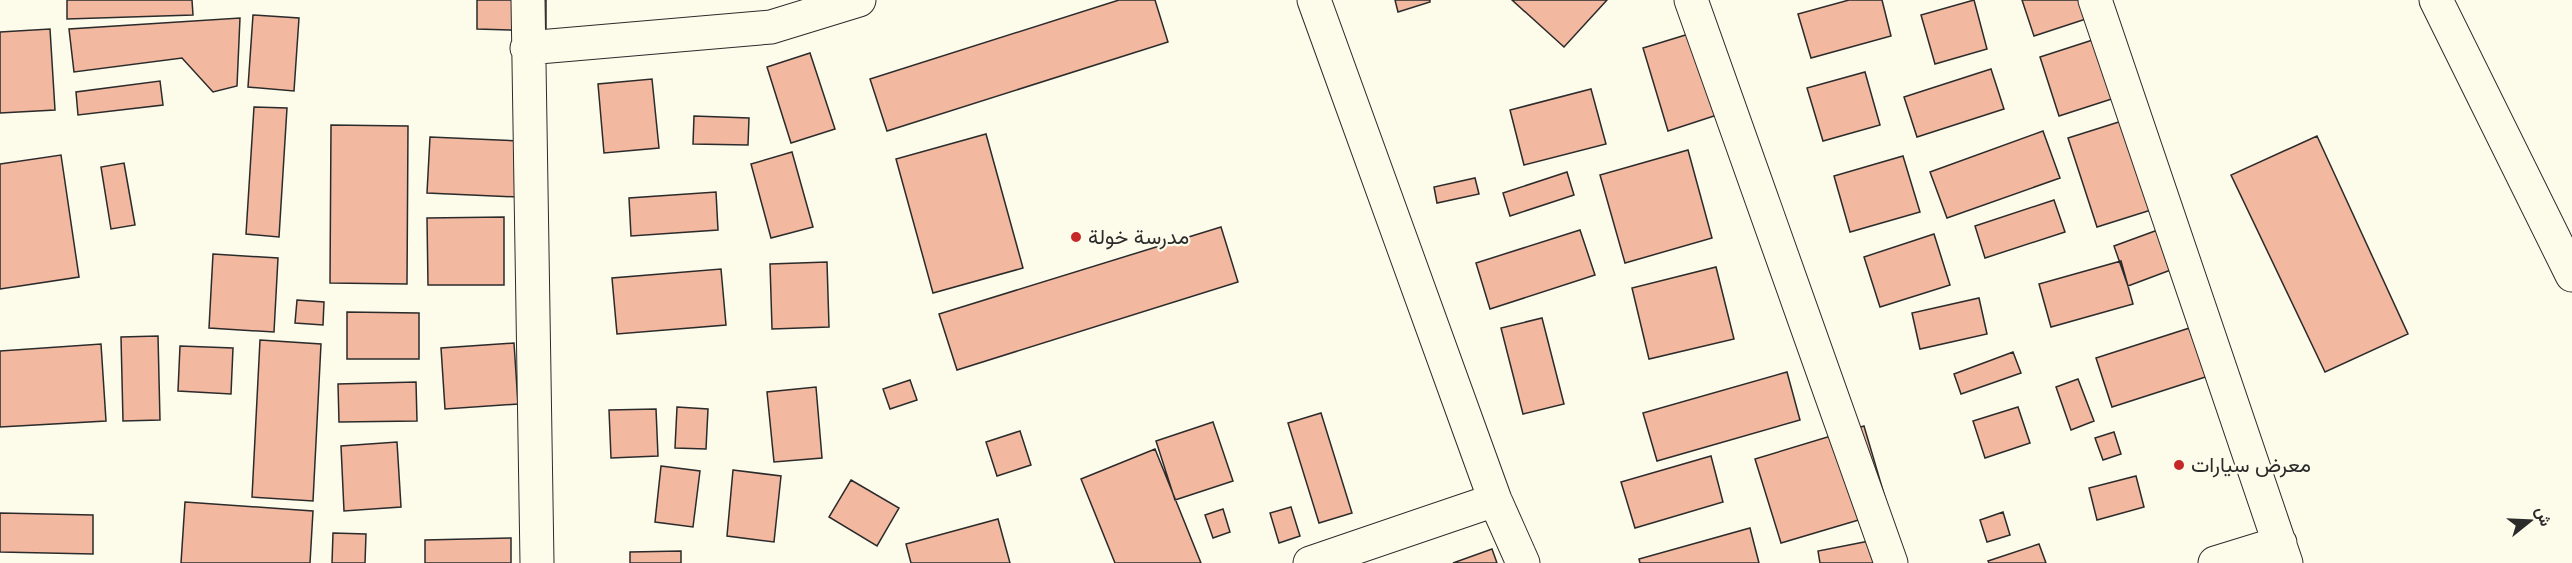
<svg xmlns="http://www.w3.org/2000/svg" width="2572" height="563" viewBox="0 0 2572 563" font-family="'Varela Round',Vazirmatn,sans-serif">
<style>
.building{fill:#f2b8a0;stroke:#2b2b2b;stroke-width:1.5}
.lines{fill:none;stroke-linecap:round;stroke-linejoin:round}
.minor-casing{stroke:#2b2b2b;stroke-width:35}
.minor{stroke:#fdfbea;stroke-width:33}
.poi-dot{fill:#c62828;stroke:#fdfbea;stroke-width:2}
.labels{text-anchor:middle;stroke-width:4.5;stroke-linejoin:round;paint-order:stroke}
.poi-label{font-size:21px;fill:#2b2b2b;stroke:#fdfbea;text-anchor:start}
</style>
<rect width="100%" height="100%" fill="#fdfbea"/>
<!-- building -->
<path class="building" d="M 67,0 L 192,0 L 193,15 L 67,19 Z
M 477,0 L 546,0 L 546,31 L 477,29 Z
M 1119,0 L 1155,0 L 1168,42 L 887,131 L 870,79 Z
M 1395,0 L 1430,0 L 1430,2 L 1398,12 Z
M 1512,0 L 1607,0 L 1564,47 Z
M 1849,0 L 1882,0 L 1891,36 L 1811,58 L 1798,14 Z
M 1974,0 L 1987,49 L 1935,64 L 1921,15 Z
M 2022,0 L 2093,0 L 2098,15 L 2034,36 Z
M 253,15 L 299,18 L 294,91 L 248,87 Z
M 240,18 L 237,86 L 213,92 L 182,58 L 74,72 L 69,29 Z
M 50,29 L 55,110 L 0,113 L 0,32 Z
M 1692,33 L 1717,115 L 1668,131 L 1643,48 Z
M 2105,36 L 2124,95 L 2059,116 L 2040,57 Z
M 810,53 L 835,129 L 791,143 L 767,67 Z
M 1991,69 L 2004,109 L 1917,137 L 1904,97 Z
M 1865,72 L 1880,125 L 1823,141 L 1807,88 Z
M 652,79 L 659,148 L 604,153 L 598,84 Z
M 160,81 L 163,105 L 78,115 L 76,92 Z
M 1591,89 L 1606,144 L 1524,165 L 1510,110 Z
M 254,107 L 287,108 L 279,237 L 246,234 Z
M 694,116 L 749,118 L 748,145 L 693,144 Z
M 2122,121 L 2151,210 L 2097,227 L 2068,138 Z
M 331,125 L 408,126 L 407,284 L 330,283 Z
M 2043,131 L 2060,178 L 1947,218 L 1930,172 Z
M 986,134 L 1023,268 L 933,293 L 896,159 Z
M 2317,136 L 2408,334 L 2325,372 L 2231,175 Z
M 430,137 L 519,141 L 517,197 L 427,193 Z
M 1688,150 L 1712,238 L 1625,263 L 1600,175 Z
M 792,152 L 813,227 L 771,238 L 751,164 Z
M 61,155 L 79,277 L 0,289 L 0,164 Z
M 1903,156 L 1920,212 L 1850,232 L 1834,176 Z
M 124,163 L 135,225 L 111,229 L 101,167 Z
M 1567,172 L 1574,195 L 1510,216 L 1503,193 Z
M 1475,178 L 1479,194 L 1437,203 L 1434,187 Z
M 716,192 L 718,230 L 631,236 L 629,198 Z
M 2054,200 L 2065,232 L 1985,258 L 1975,226 Z
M 504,217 L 504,285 L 428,285 L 427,218 Z
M 2185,220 L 2200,259 L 2128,286 L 2114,246 Z
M 1221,227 L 1238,282 L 957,370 L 939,314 Z
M 1580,230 L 1595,275 L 1490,309 L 1476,263 Z
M 1934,234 L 1950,285 L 1880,307 L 1864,257 Z
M 213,254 L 278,258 L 274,332 L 209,328 Z
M 2121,261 L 2133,304 L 2051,327 L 2039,284 Z
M 827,262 L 829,327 L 772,329 L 770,264 Z
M 1716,267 L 1734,339 L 1649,359 L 1632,288 Z
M 721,269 L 726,325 L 617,334 L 612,278 Z
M 1979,298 L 1987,334 L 1920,349 L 1912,313 Z
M 297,300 L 324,302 L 323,325 L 295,323 Z
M 347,312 L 419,313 L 419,359 L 347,359 Z
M 1542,318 L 1564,404 L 1523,414 L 1501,328 Z
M 2205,323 L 2221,372 L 2112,407 L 2096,358 Z
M 158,336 L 160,420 L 123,421 L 121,337 Z
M 260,340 L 321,344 L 313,501 L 252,497 Z
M 514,343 L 518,404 L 445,409 L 441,348 Z
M 101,344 L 106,421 L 0,427 L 0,351 Z
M 180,346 L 233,348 L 231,394 L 178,391 Z
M 2013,352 L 2021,373 L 1961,394 L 1954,374 Z
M 1787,372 L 1800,420 L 1657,461 L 1643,413 Z
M 2078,379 L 2094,421 L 2071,430 L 2056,387 Z
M 910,380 L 917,400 L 890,409 L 883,389 Z
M 416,382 L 417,421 L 339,422 L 338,384 Z
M 816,387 L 822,458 L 774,462 L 767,392 Z
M 677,407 L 708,409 L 706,449 L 675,448 Z
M 2018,407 L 2030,443 L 1985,458 L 1973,421 Z
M 656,409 L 658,456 L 611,458 L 609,410 Z
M 1321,413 L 1352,513 L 1319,523 L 1288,423 Z
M 1213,422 L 1233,481 L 1175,500 L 1156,441 Z
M 1864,426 L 1889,511 L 1781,543 L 1755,459 Z
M 1020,431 L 1031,465 L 997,476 L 986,442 Z
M 2114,432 L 2121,454 L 2103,460 L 2095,438 Z
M 397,442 L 401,507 L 344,511 L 341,446 Z
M 1155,449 L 1201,563 L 1115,563 L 1081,479 Z
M 1711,456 L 1723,502 L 1635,528 L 1621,482 Z
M 661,466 L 700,471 L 693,527 L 655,522 Z
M 733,470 L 781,476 L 774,542 L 727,536 Z
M 2136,476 L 2144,507 L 2097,520 L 2089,488 Z
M 851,480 L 899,508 L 877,546 L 829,517 Z
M 185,502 L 313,511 L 310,563 L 181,563 Z
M 1291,507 L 1300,536 L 1279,543 L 1270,513 Z
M 1223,509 L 1230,532 L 1213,538 L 1205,515 Z
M 2003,512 L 2010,535 L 1987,542 L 1980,520 Z
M 0,513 L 93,515 L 93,554 L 0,552 Z
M 998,519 L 1010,563 L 911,563 L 906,544 Z
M 1750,528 L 1759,563 L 1640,563 L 1639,559 Z
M 333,533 L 366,534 L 365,563 L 332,563 Z
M 1895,536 L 1900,563 L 1820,563 L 1818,551 Z
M 511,538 L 511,563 L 425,563 L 425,540 Z
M 2039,544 L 2046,563 L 1989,563 L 1988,561 Z
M 1492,549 L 1497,563 L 1453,563 Z
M 681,551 L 681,563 L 630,563 L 630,552 Z"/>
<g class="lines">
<defs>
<path id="minor" d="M 528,0 L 537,563
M 1314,0 L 1495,500 L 1523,563
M 1691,0 L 1891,563
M 2095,0 L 2286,563
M 2436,0 L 2572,275
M 527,48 L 771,27 L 859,0
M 1310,563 L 1495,500
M 2215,563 L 2280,543"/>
</defs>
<!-- minor casing -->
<use href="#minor" class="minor-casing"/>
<!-- minor -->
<use href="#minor" class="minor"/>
</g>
<!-- markers -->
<g class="poi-dot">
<circle cx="1076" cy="237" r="6"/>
<circle cx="2179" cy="465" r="6"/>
</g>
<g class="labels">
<!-- poi labels -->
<g class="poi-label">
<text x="1088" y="244">مدرسة خولة</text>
<text x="2191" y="472">معرض سيارات</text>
</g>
</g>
<!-- north arrow -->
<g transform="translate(2530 521) rotate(72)" stroke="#fdfbea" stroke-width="4.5" paint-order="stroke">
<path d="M0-4.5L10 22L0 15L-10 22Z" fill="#2b2b2b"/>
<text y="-9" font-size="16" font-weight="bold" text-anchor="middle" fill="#2b2b2b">ش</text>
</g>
</svg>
